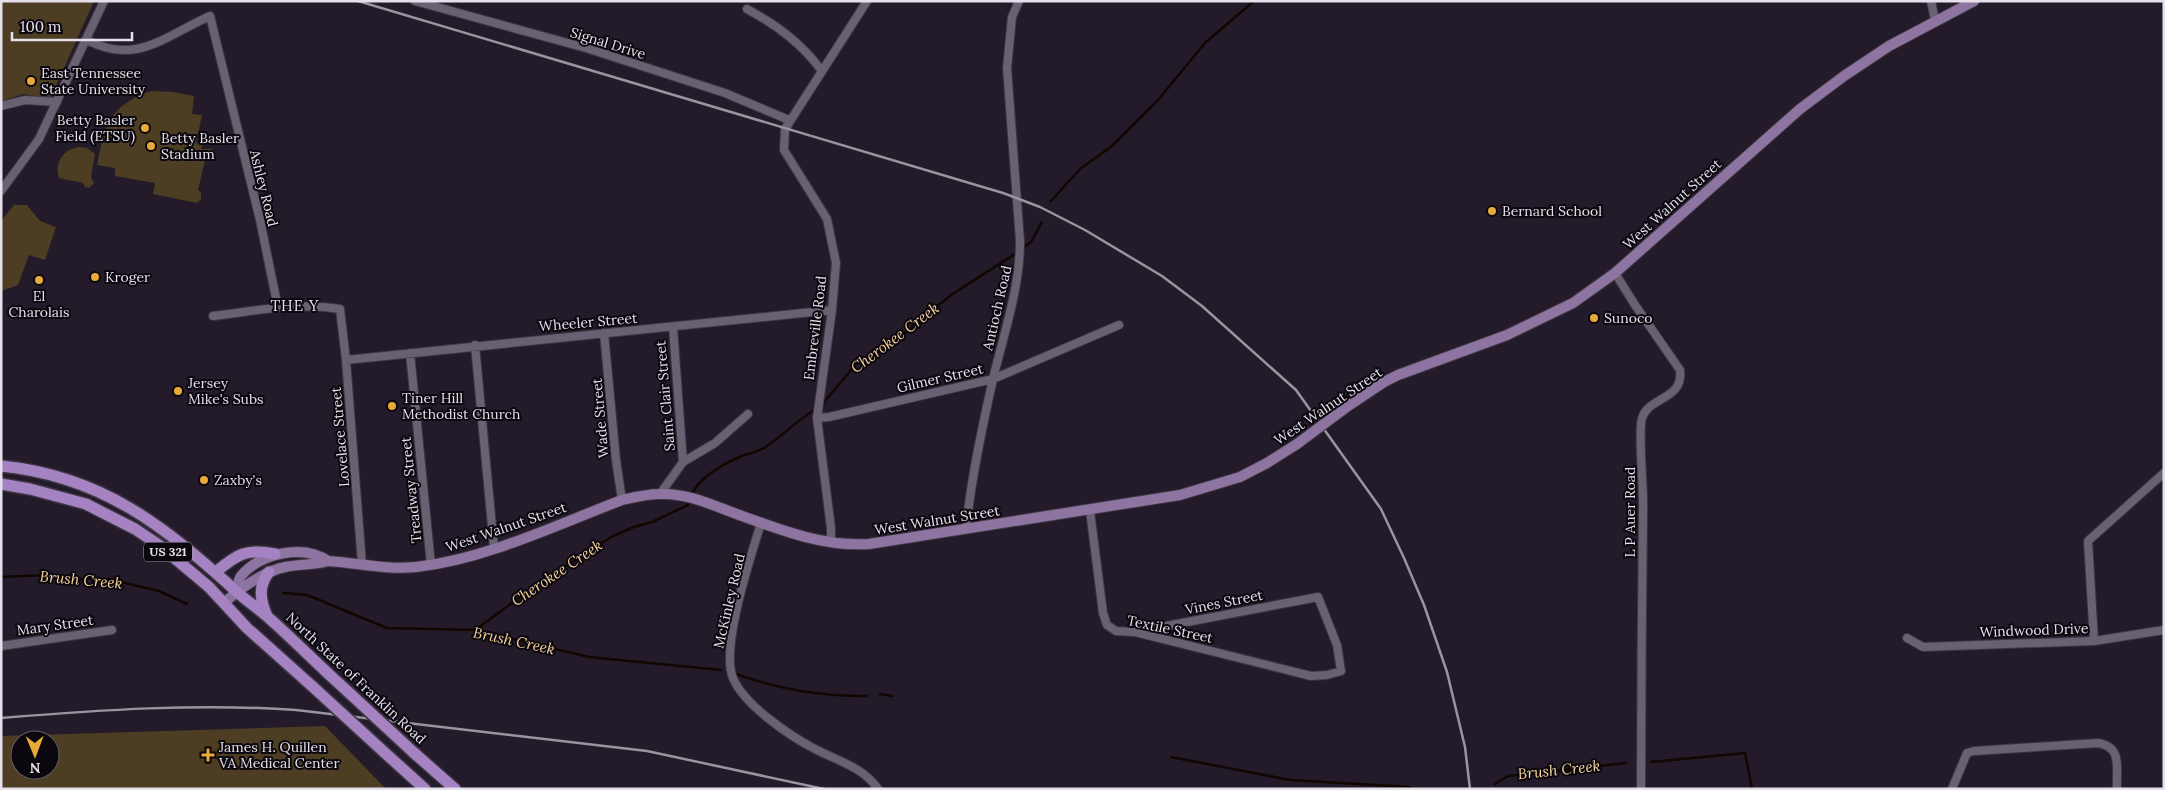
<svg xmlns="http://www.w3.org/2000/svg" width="2165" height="790" viewBox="0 0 2165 790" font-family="Lora,serif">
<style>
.green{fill:#4d3d23;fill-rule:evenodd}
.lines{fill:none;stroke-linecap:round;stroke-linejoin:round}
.stream{stroke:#120600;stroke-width:2.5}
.minor-casing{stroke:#3d3642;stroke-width:10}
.major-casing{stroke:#3d3642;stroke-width:12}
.highway-casing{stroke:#3d3642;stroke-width:14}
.minor{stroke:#696071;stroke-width:8}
.major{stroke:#8d74a1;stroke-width:10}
.highway{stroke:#a582c1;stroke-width:11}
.rail{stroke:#9a949f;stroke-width:2.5}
.major-bridge-casing{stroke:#3d3642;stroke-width:12;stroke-linecap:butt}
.highway-bridge-casing{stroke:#3d3642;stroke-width:14;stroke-linecap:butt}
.major-bridge{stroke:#8d74a1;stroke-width:10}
.highway-bridge{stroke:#a582c1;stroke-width:11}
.poi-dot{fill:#e8ab37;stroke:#0b070e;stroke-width:2}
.labels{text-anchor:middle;stroke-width:4;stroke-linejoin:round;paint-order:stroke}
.shield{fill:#0b070e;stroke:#a49fa8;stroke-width:1}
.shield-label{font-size:12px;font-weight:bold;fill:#e5e0ea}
.street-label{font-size:14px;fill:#e5e0ea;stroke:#0b070e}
.poi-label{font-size:14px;fill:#e5e0ea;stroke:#0b070e;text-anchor:start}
.neighbourhood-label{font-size:15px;letter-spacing:1px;fill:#e5e0ea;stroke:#0b070e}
.water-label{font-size:15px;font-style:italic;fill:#f5d299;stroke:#0b070e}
</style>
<rect width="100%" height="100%" fill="#231b2a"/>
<!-- green -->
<path class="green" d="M 1,1 L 94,1 L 51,97 L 48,98 L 24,94 L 1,101 Z
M 151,91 L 173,92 L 194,96 L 192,114 L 202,115 L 196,143 L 203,144 L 201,149 L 213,149 L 211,156 L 206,156 L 198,190 L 201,192 L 201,199 L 197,203 L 153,194 L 155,183 L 115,176 L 115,168 L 97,165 C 105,124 109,106 151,91 Z
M 79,147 L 87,148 L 95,154 L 91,177 L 94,183 L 89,188 L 85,187 L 83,183 L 59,178 C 54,163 63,149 79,147 Z
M 14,205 L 27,205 L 40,221 L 56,227 L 45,260 L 29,255 L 18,285 L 1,291 L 1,221 Z
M 325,726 L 386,789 L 1,789 L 1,736 ZM 20,740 L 50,740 L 50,770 L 20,770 Z"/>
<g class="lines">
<!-- stream -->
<path class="stream" d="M 1051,201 L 1080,169 L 1112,146 L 1158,100 L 1205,43 L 1254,1
M 1022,249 L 1031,242 L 1042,222
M 821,406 L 856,364 L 906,332 L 951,295 L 1018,252
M 692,495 C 697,478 727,462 742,456 C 750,453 761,451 767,446 C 785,434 797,420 816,409
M 1,577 L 45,575 L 68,581 L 91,578 L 108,579 L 159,591 L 187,604
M 283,593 L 307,595 L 387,628 L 475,630 L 589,657 L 721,670
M 475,630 L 538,584 L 613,536 L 634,527 L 652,522 L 688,505 L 690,500
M 736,674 C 782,690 819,696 867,696
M 880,694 L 892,696
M 1171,757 L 1290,780 L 1410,787
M 1651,762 L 1745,753 L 1752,789
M 1495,784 L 1508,776 L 1626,763"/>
<defs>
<path id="minor" d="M 415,1 L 586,48 L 725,93 L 789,120
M 1931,1 L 1935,20
M 747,9 C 778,26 801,43 822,71
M 87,40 C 136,66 165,36 210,16 L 260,220 L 278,308
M 1,106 L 25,100 L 57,102
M 1,191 L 39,139 L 104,1
M 1615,273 L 1635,305 L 1680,370 C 1684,403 1643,395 1641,424 C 1639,454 1644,485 1643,515 C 1642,606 1641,698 1641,789
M 213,316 C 254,311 298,302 340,309 L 346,360 L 362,564
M 673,327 L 683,462
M 604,333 L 616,460 L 622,500
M 475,345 L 494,548
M 410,353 L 431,565
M 346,360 L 832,310
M 817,418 L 829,417 L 993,379 L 1119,325
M 660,494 L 683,462 L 715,443 L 748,414
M 1090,511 L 1103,613 L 1107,625 L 1116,631 L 1135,632 L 1311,676 L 1327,675 L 1341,671 L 1337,645 L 1318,597 L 1135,632
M 761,523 C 751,556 720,648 733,678 C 744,705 790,736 815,749 C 838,761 863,767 878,789
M 966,529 C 971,479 982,428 993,379 C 1004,333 1020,288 1020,241 L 1007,68 L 1012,17 L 1019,1
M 831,543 L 831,528 L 817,418 L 832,310 L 836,263 L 827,219 L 784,150 L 785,129 L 867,1
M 1907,638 L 1923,647 L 2094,641 L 2164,630
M 2094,641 L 2088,541 L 2164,473
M 1,646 L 112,630
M 1952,789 L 1967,753 L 1974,751 L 2098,743 C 2123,747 2116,768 2117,789"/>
<path id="major" d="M 1348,406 L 1384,382 L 1398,375 L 1507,335 L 1573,303 L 1615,273 L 1800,109 L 1844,76 L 1889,46 L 1974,1
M 236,591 C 238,587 238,580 241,576 C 260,553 303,544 328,561
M 224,603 C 239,589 265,571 285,567 C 300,564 315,565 328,561 C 357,563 387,570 416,567 C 486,559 556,525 622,500 C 635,497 647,494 660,494 C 686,493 710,504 734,513 C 778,529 822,547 869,544 L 1180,495 L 1240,477 L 1267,463 L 1297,444"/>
<path id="highway" d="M 1,466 C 103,476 165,527 237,592 C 248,602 259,609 270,619 C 295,641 319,666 345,689
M 1,484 L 30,489 L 86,504 L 135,529 L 159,545 L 209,587 L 247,628 L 312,686
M 216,572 C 237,554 247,548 275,554
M 267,616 C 260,600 258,586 269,572
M 384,752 L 425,789
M 413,752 L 455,789"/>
</defs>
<!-- minor casing -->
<use href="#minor" class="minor-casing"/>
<!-- major casing -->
<use href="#major" class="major-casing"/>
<!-- highway casing -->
<use href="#highway" class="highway-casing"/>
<!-- minor -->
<use href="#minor" class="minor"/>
<!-- major -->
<use href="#major" class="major"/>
<!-- highway -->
<use href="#highway" class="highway"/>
<!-- rail -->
<path class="rail" d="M 358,1 L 1003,193 L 1040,207 L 1085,230 L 1162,276 L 1202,306 L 1296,390 L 1381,509 L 1404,558 L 1424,605 L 1447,672 L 1465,747 L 1470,789
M 1,718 C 99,710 198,703 296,710 L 647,751 L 824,789"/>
<defs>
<path id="major-bridge" d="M 1297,444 L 1348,406"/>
<path id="highway-bridge" d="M 312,686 L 384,752
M 345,689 L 413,752"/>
</defs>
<!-- major-bridge casing -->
<use href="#major-bridge" class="major-bridge-casing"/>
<!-- highway-bridge casing -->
<use href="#highway-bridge" class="highway-bridge-casing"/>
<!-- major-bridge -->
<use href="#major-bridge" class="major-bridge"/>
<!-- highway-bridge -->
<use href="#highway-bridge" class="highway-bridge"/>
</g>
<!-- markers -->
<g class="poi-dot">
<circle cx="31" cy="81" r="5"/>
<circle cx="145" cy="128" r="5"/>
<circle cx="151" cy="146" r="5"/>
<circle cx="1492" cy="211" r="5"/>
<circle cx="95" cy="277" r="5"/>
<circle cx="39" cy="280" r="5"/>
<circle cx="1594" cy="318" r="5"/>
<circle cx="178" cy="391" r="5"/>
<circle cx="392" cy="406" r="5"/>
<circle cx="204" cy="480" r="5"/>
<path d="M205.5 747.5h5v5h5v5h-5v5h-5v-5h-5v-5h5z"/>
</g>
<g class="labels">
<!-- shield labels -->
<rect class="shield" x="144" y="542.5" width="48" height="19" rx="4"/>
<g class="shield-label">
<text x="168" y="556">US 321</text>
</g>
<!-- street labels -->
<g class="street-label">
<text transform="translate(608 43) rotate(17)" y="5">Signal Drive</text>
<text transform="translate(264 188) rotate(76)" y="5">Ashley Road</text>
<text transform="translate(1672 204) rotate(-42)" y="5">West Walnut Street</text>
<text transform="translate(997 308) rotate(-77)" y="5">Antioch Road</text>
<text transform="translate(588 322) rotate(-5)" y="5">Wheeler Street</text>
<text transform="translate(815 328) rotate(-83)" y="5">Embreville Road</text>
<text transform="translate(940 378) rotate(-13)" y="5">Gilmer Street</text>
<text transform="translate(665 396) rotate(-95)" y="5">Saint Clair Street</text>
<text transform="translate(1328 406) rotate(-34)" y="5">West Walnut Street</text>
<text transform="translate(600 418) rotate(-95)" y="5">Wade Street</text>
<text transform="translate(340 437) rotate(-95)" y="5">Lovelace Street</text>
<text transform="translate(411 490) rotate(-96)" y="5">Treadway Street</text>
<text transform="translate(1630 512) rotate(-90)" y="5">L P Auer Road</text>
<text transform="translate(937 520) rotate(-9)" y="5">West Walnut Street</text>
<text transform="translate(506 527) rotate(-19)" y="5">West Walnut Street</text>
<text transform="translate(729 601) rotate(-77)" y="5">McKinley Road</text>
<text transform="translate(1224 602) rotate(-11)" y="5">Vines Street</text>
<text transform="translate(55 625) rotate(-8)" y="5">Mary Street</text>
<text transform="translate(1170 629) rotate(12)" y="5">Textile Street</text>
<text transform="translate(2034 630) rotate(-2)" y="5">Windwood Drive</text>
<text transform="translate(356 678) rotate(43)" y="5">North State of Franklin Road</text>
</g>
<!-- poi labels -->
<g class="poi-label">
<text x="41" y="78">East Tennessee<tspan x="41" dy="16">State University</tspan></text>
<text x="135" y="125" text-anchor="end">Betty Basler<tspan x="135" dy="16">Field (ETSU)</tspan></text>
<text x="161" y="143">Betty Basler<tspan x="161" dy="16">Stadium</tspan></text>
<text x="1502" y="216">Bernard School</text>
<text x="105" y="282">Kroger</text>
<text x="39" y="301" text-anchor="middle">El<tspan x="39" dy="16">Charolais</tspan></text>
<text x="1604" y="323">Sunoco</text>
<text x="188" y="388">Jersey<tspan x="188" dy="16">Mike's Subs</tspan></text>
<text x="402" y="403">Tiner Hill<tspan x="402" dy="16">Methodist Church</tspan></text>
<text x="214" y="485">Zaxby's</text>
<text x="219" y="752">James H. Quillen<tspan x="219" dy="16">VA Medical Center</tspan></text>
</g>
<!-- neighbourhood labels -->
<g class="neighbourhood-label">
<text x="295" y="311">THE Y</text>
</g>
<!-- water labels -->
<g class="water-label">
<text transform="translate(895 338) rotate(-37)" y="5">Cherokee Creek</text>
<text transform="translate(557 573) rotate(-34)" y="5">Cherokee Creek</text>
<text transform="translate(81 580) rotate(5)" y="5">Brush Creek</text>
<text transform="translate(514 641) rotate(12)" y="5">Brush Creek</text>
<text transform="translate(1559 770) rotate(-6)" y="5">Brush Creek</text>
</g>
</g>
<!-- border -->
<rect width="2165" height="790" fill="none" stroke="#e5e0ea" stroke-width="5"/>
<!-- north arrow -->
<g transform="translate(35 755) rotate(179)"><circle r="24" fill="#0b070e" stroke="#625e66"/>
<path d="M0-4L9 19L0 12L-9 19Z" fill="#e8ab37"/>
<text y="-8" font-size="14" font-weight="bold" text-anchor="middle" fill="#e5e0ea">N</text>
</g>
<!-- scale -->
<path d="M12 32v8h120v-8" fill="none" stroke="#e5e0ea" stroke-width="2.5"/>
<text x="20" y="32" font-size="15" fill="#e5e0ea" stroke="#0b070e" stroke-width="4" paint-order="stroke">100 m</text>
</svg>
